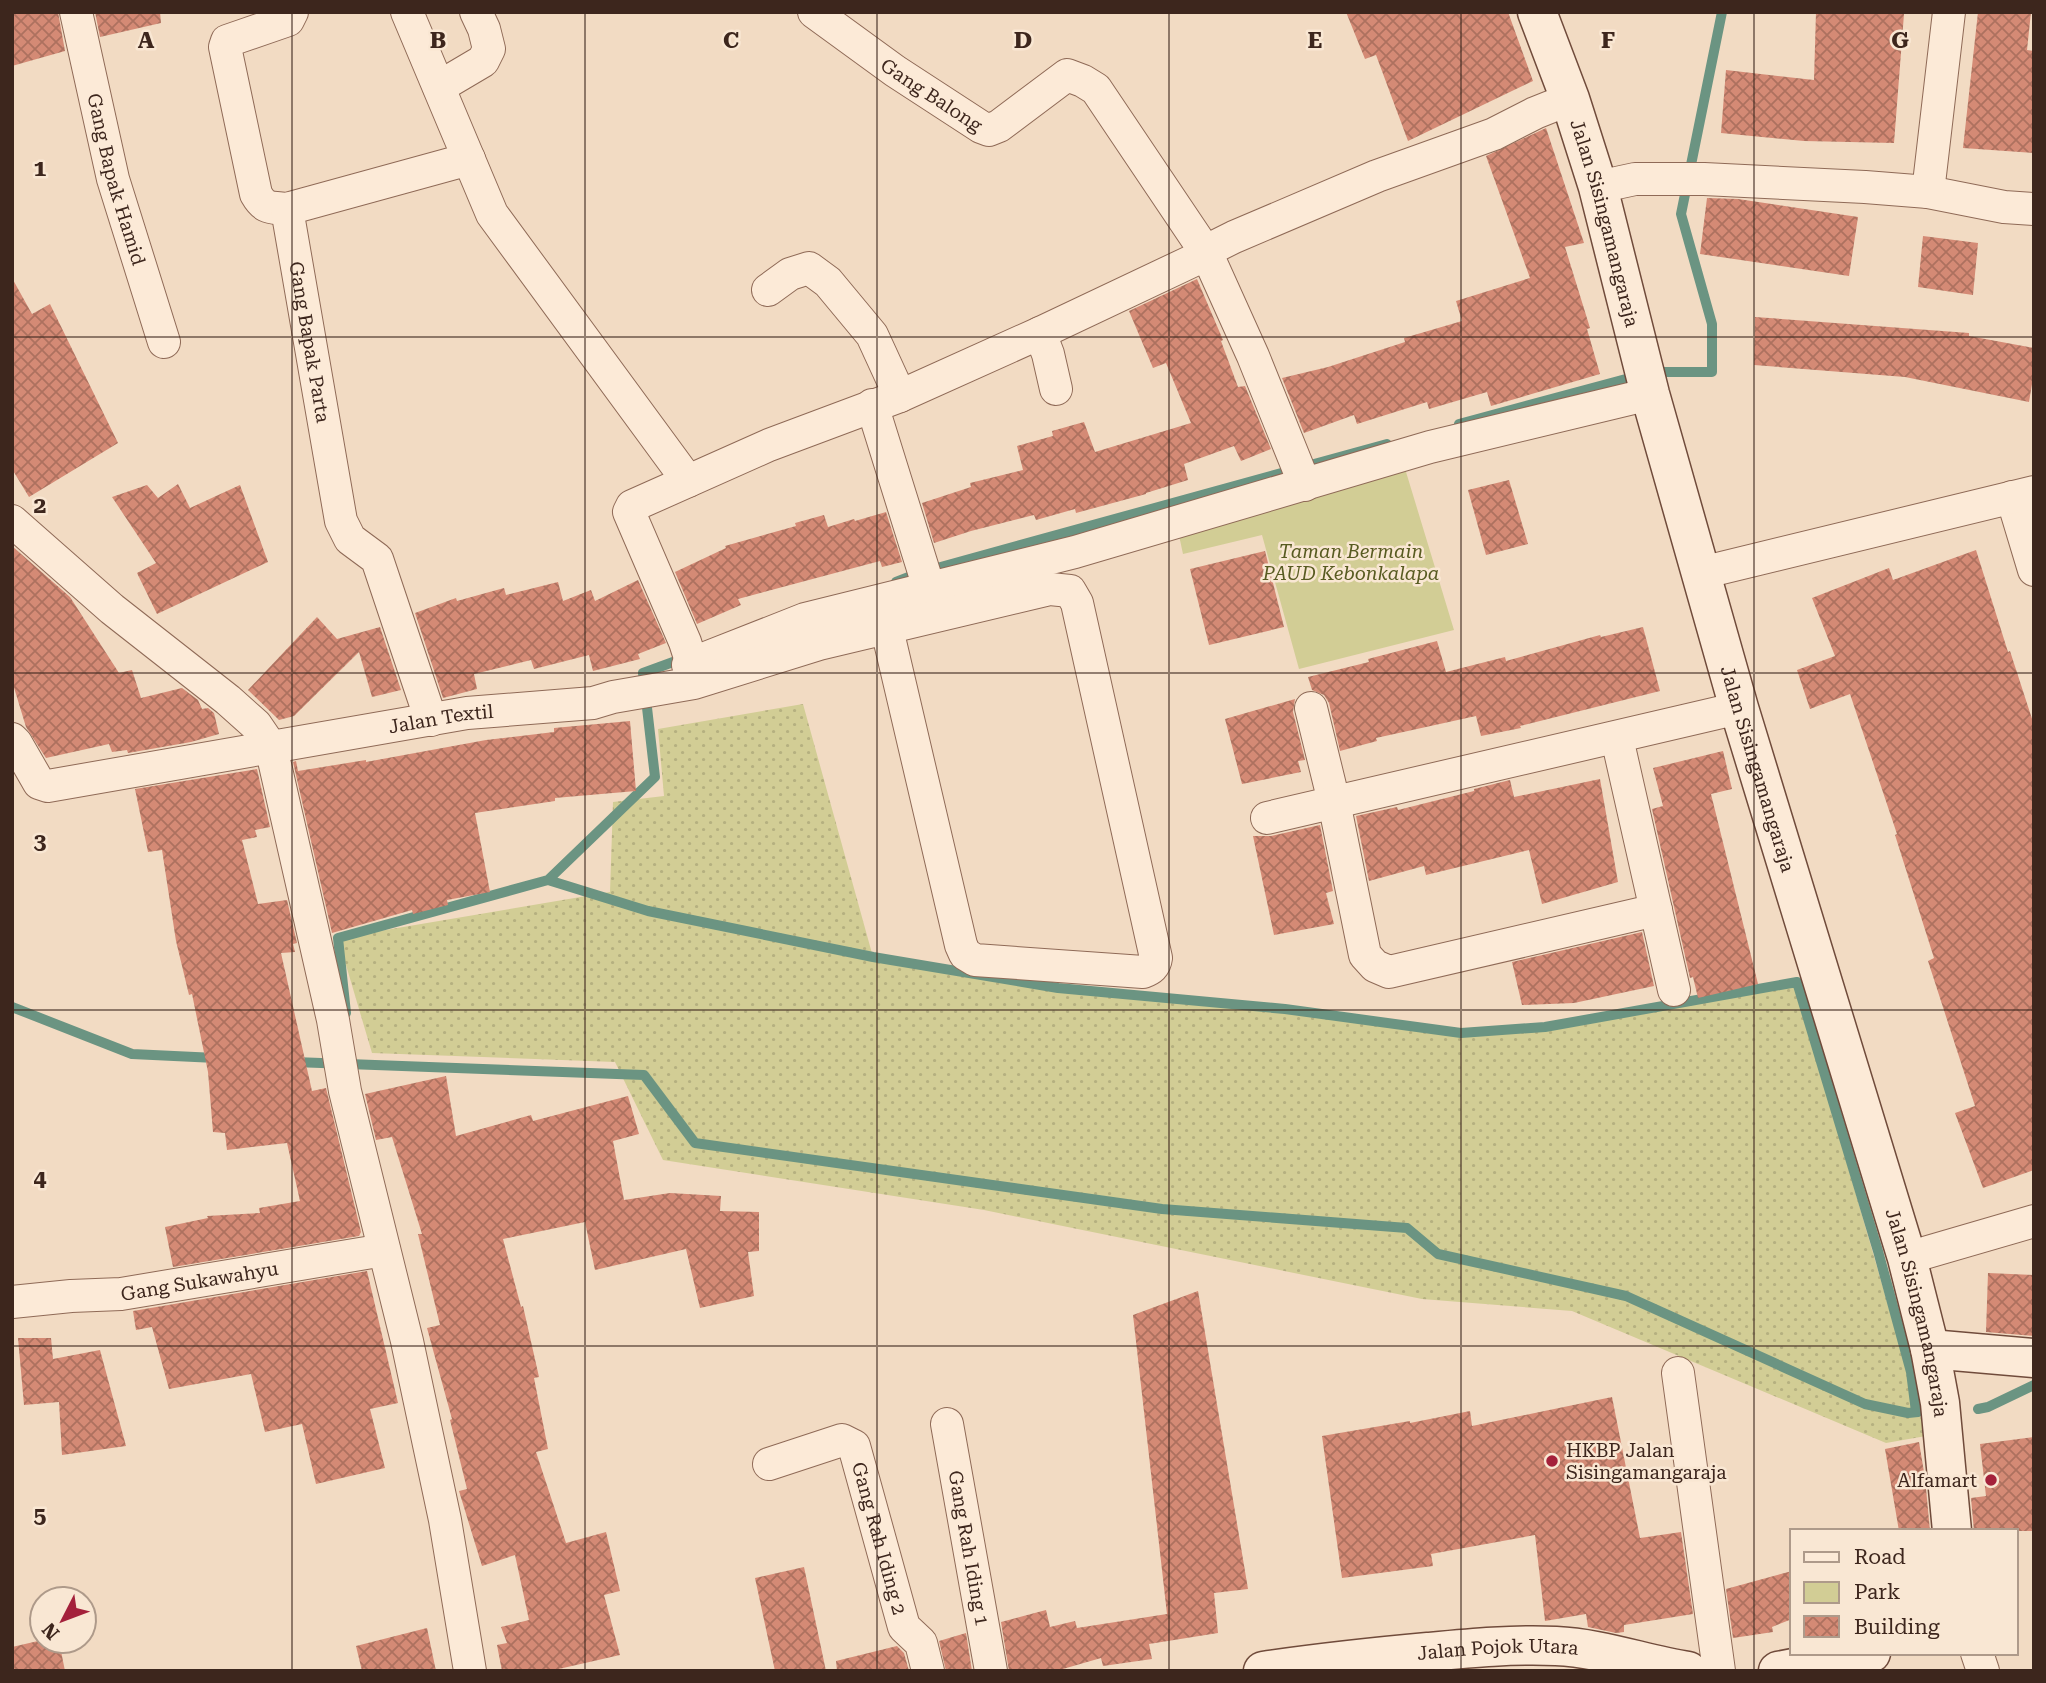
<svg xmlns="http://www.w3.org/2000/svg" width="2046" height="1683" viewBox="0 0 2046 1683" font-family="'Roboto Serif',serif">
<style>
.grass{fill:url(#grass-dots)}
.green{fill:#d2cd95}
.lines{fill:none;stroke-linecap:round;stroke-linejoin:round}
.stream{stroke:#6b9482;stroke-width:10}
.building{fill:url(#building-cross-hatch)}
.street-casing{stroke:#8f6a57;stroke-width:34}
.secondary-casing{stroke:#704b3b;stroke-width:41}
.street{stroke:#fcead7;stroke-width:32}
.secondary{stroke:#fcead7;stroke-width:38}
.grid{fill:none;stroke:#3d261d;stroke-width:2;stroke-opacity:0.55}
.poi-dot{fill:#a4213b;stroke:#f9e7d3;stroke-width:2.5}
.labels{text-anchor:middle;stroke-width:5;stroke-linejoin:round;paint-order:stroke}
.street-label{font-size:19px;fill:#3d261d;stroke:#f9e7d3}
.park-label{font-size:19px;font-style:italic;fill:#585b21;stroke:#f9e7d3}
.poi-label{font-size:19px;fill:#3d261d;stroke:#f9e7d3;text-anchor:start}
.grid-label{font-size:23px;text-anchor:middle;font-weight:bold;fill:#3d261d;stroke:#f9e7d3;stroke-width:5;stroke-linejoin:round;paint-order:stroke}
</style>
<defs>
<pattern id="grass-dots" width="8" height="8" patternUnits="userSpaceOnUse" patternTransform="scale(1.75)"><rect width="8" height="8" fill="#d2cd95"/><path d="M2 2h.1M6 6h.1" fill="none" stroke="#b5b080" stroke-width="1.8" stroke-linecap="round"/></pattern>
<pattern id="building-cross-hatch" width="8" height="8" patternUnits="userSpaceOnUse" patternTransform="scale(1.75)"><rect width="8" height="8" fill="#d48a75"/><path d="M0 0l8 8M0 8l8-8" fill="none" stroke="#ad715f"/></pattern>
</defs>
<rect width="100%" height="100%" fill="#f2dbc3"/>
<!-- grass -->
<path class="grass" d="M 803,704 L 873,957 L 1058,988 L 1285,1009 L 1461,1033 L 1545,1027 L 1795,984 L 1926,1436 L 1886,1443 L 1572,1311 L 1422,1299 L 984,1210 L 663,1160 L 615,1062 L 372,1053 L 338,938 L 610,892 L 613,802 L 664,796 L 658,729 Z"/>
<!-- green -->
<path class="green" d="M 1403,462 L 1454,630 L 1299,669 L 1262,535 L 1183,554 L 1177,526 Z"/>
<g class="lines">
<!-- stream -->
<path class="stream" d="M 1651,372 L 1712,372 L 1712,324 L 1681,214 L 1722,12
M 1459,424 L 1637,376
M 896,582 L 919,573 L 1387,444
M 548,880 L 655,777 L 643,673 L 684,658
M 12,1007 L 132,1054 L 216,1058
M 346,1013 L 338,938 L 548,880 L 648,911 L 873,957 L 1058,988 L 1285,1009 L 1461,1033 L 1545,1027 L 1797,982 L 1878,1251 L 1911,1372 L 1916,1412
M 294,1062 L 644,1075 L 695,1143 L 1162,1209 L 1407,1228 L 1438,1254 L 1626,1296 L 1865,1404 L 1908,1413 L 1918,1412
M 1978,1409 L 1988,1407 L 2034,1385"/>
</g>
<!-- building -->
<path class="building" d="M 12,12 L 58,12 L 65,51 L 12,66 Z
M 95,12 L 160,12 L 161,23 L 100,37 Z
M 1346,12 L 1508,12 L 1533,81 L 1408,141 L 1376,55 L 1365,59 Z
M 1816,12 L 1888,12 L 1904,14 L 1894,143 L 1804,141 L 1721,133 L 1726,70 L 1814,80 Z
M 1978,12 L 2031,12 L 2027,50 L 2034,51 L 2034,153 L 1963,148 Z
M 1546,128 L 1584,243 L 1565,247 L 1590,328 L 1587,329 L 1600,374 L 1491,406 L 1487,392 L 1429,409 L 1427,402 L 1357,424 L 1354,415 L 1304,433 L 1282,378 L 1328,367 L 1405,342 L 1404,338 L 1462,321 L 1456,301 L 1530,278 L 1486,156 Z
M 1707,198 L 1738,199 L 1858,217 L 1849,276 L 1700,254 Z
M 1923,236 L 1978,243 L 1973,295 L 1918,287 Z
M 12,278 L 32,314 L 50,304 L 118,443 L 29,497 L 12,469 Z
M 1197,279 L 1223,340 L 1221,341 L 1238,387 L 1245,386 L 1271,449 L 1241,461 L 1234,446 L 1184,464 L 1188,480 L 1146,493 L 1146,494 L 1076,513 L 1075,509 L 1036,520 L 1034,515 L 971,531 L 934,543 L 922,503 L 971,487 L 970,483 L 1023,470 L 1017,446 L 1053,436 L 1052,431 L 1084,422 L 1095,452 L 1191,423 L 1166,363 L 1153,368 L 1129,311 Z
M 1755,317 L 1969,333 L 1969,336 L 2034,348 L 2034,372 L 2029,402 L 1905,377 L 1754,365 Z
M 1509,480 L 1528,544 L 1486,555 L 1468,490 Z
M 178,484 L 190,508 L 240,485 L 268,562 L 157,614 L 137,573 L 156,563 L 112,497 L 147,485 L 158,498 Z
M 886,512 L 902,562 L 882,567 L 880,561 L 738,599 L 741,605 L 697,624 L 675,572 L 726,548 L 725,546 L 796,526 L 795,523 L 824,515 L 828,527 L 854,519 L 855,521 Z
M 12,546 L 70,597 L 119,673 L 132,670 L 141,698 L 182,688 L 198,700 L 202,709 L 208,708 L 214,713 L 219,734 L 191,742 L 128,753 L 127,750 L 112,752 L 109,744 L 46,758 L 26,727 L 12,681 Z
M 1976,550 L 2008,652 L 2010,651 L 2034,725 L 2034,1170 L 1983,1188 L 1955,1113 L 1975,1106 L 1928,961 L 1934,958 L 1895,835 L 1897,834 L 1850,694 L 1810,709 L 1797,670 L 1835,656 L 1812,598 L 1889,568 L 1893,580 Z
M 1265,551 L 1284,627 L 1209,645 L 1190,569 Z
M 638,580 L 666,643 L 638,654 L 640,659 L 593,671 L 589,655 L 534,669 L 531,660 L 474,674 L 477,689 L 443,698 L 415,613 L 456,598 L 457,601 L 504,588 L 506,595 L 558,582 L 563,601 L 591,590 L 595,601 Z
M 317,617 L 337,639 L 380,627 L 401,690 L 372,697 L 359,652 L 294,716 L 279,720 L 248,690 Z
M 1643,627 L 1660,691 L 1520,726 L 1521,728 L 1481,736 L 1476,716 L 1376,738 L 1377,741 L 1340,751 L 1329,703 L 1324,695 L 1312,690 L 1308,677 L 1369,662 L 1368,659 L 1437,641 L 1446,672 L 1505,657 L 1506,661 L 1600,635 L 1601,637 Z
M 1295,699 L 1293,712 L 1305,760 L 1298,761 L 1301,772 L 1242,784 L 1225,719 Z
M 630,721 L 636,791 L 555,798 L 555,801 L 475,813 L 490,892 L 447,900 L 448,905 L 413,914 L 412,910 L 332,933 L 293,762 L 296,761 L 298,771 L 366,760 L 366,762 L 486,740 L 554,732 L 554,728 Z
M 1723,751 L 1732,789 L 1711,794 L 1758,984 L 1698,998 L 1693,977 L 1690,978 L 1652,809 L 1663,806 L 1653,768 Z
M 257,769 L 270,827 L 255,830 L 257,837 L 242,840 L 258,904 L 287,900 L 297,943 L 293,944 L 295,952 L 281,953 L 312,1091 L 326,1088 L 361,1232 L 359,1236 L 173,1267 L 165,1227 L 208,1218 L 207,1216 L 260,1213 L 259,1208 L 300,1201 L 287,1143 L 227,1150 L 225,1133 L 213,1132 L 208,1072 L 192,994 L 189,995 L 176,941 L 162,850 L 148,852 L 135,789 Z
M 1600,779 L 1618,882 L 1542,904 L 1529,850 L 1426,875 L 1424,866 L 1369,881 L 1356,816 L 1397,807 L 1398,810 L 1474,791 L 1474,789 L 1510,780 L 1514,797 Z
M 1320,825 L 1333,891 L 1326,893 L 1334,924 L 1274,935 L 1253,836 L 1271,836 Z
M 1642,932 L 1654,986 L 1574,1003 L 1522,1005 L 1512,962 Z
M 446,1076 L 456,1136 L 531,1115 L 533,1121 L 628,1096 L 639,1134 L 613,1141 L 624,1200 L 670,1193 L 721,1196 L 720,1211 L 759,1212 L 759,1251 L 748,1252 L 754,1296 L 700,1308 L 686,1249 L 595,1270 L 585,1222 L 503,1239 L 521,1307 L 523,1306 L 539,1377 L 534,1378 L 548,1449 L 536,1452 L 566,1543 L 606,1532 L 620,1591 L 604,1595 L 620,1655 L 550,1671 L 502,1671 L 497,1645 L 507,1643 L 501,1627 L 529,1620 L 515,1555 L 482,1566 L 459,1491 L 467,1489 L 450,1420 L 452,1419 L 427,1328 L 440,1325 L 418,1234 L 422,1234 L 392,1137 L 376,1140 L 365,1094 Z
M 367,1271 L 398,1403 L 370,1409 L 385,1468 L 316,1484 L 302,1424 L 265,1432 L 251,1374 L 169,1389 L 152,1327 L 136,1330 L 133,1311 Z
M 1988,1273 L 2034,1275 L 2034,1336 L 1986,1332 Z
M 1198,1291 L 1248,1589 L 1214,1593 L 1218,1633 L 1149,1644 L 1152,1659 L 1103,1666 L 1101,1658 L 1056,1671 L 1009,1671 L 1001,1622 L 1046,1610 L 1050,1627 L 1075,1621 L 1077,1628 L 1167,1614 L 1133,1315 Z
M 18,1338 L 51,1338 L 53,1359 L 100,1350 L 126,1446 L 62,1455 L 59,1402 L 24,1405 Z
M 1612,1397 L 1640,1538 L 1681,1532 L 1693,1614 L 1624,1625 L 1624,1632 L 1616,1633 L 1588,1627 L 1586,1614 L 1545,1621 L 1535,1535 L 1431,1554 L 1433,1566 L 1342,1578 L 1322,1436 L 1410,1421 L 1410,1423 L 1470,1411 L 1472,1426 Z
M 2034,1437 L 2034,1531 L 1974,1531 L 1971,1498 L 1986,1496 L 1980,1444 Z
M 1919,1442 L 1925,1478 L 1930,1531 L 1899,1531 L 1885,1449 Z
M 804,1567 L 826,1671 L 775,1671 L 755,1578 Z
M 1792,1571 L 1792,1619 L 1772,1627 L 1773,1632 L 1733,1638 L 1726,1589 Z
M 427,1628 L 436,1671 L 362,1671 L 356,1646 Z
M 966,1633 L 972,1671 L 946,1671 L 939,1641 Z
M 38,1641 L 59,1641 L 65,1671 L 12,1671 L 12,1647 Z
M 897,1646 L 904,1653 L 909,1671 L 837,1671 L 836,1661 Z"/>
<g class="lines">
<defs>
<g id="street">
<path id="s1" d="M 76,12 L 113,179 L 164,342"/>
<path d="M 292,12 L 288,20 L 227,41 L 225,47 L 256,194 C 265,210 271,207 287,209 L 469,159"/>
<path d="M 407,12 L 492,214 L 688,481"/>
<path id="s2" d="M 814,12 L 895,71 L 981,127 L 989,130 L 999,126 L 1067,75 L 1083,81 L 1096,89 L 1207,254 L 1253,356 L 1305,485"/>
<path d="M 439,87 L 483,61 L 489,49 L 484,29 L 476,12"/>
<path d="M 1598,187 L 1635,179 L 1704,179 L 1865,187 L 1928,192 L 2004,207 L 2034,209"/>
<path d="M 1928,192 L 1949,12"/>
<path id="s3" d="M 287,209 L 341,521 L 350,539 L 377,559 L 431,720"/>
<path d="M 768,290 L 790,274 L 809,268 L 828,282 L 872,335 L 900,396"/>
<path d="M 1040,333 L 1048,354 L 1056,389"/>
<path d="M 872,405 L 929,588"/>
<path d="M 2012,497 L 2034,570"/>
<path d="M 12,521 L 112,609 L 228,700 L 256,725 L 271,747 L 333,1020 L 345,1091 L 407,1341 L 445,1520 L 470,1671"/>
<path d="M 1701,573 L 2034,492"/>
<path d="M 692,664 L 685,642 L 629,512 L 632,506 L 769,445 L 900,396 L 1040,333 L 1207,254 L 1216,246 L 1234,237 L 1377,176 L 1494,134 L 1535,113 L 1570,99"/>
<path d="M 688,665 L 805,619 L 1075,552 L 1430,447 L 1650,394"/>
<path d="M 1311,708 L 1334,802 L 1365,955 L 1375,966 L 1389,972 L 1656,910"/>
<path d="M 1617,738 L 1674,990"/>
<path id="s4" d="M 12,739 L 16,743 L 39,783 L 48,786 L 467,713 L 593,703 L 613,697 L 694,683 L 819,644 L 1050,589 L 1070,591 L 1077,603 L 1156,958 C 1155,966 1151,969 1143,972 L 975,960 L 965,954 L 961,945 L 887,629"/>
<path d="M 1267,818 L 1739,708"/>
<path d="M 1907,1258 L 2034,1221"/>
<path id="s5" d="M 12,1302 L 71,1296 L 121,1294 L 384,1250"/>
<path d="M 1678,1373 L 1719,1671"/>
<path id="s6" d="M 947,1424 L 991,1671"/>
<path id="s7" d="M 769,1464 L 842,1440 L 854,1446 L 904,1627 L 921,1643 L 928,1671"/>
<path d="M 1977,1653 L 1983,1671"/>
</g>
<g id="secondary">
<path id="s8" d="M 1537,12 L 1570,99 L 1598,187 L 1650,394 L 1739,708 L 1907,1258 L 1930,1349 L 1940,1403 L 1952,1531"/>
<path d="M 1930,1349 L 2034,1358"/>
<path id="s9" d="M 1263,1671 C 1318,1663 1373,1657 1428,1652 C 1471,1648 1513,1644 1556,1646 C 1601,1648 1644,1664 1688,1671"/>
<path d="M 1778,1671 L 1871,1653"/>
</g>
</defs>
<!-- street casing -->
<use href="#street" class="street-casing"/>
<!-- secondary casing -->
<use href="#secondary" class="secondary-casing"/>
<!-- street -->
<use href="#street" class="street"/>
<!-- secondary -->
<use href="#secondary" class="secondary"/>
</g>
<!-- grid -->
<path class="grid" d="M 292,12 L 292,1671M 585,12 L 585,1671M 877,12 L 877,1671M 1169,12 L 1169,1671M 1461,12 L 1461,1671M 1754,12 L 1754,1671M 12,337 L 2034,337M 12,673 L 2034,673M 12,1010 L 2034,1010M 12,1346 L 2034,1346"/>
<!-- markers -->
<g class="poi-dot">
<circle cx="1552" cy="1461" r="7"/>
<circle cx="1991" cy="1480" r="7"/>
</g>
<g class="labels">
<!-- street labels -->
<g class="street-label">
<text dy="7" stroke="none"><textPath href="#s2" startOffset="144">Gang Balong</textPath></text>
<text dy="7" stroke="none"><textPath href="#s1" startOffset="172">Gang Bapak Hamid</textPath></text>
<text dy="7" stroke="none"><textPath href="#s8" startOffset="222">Jalan Sisingamangaraja</textPath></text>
<text dy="7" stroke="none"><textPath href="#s3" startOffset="135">Gang Bapak Parta</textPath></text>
<text dy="7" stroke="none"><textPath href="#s4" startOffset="460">Jalan Textil</textPath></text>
<text dy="7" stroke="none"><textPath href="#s8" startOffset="789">Jalan Sisingamangaraja</textPath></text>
<text dy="7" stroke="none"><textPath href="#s5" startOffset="189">Gang Sukawahyu</textPath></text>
<text dy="7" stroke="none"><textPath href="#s8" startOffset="1356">Jalan Sisingamangaraja</textPath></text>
<text dy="7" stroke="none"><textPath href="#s7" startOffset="186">Gang Rah Iding 2</textPath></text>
<text dy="7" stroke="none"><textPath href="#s6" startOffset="126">Gang Rah Iding 1</textPath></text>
<text dy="7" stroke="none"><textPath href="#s9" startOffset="236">Jalan Pojok Utara</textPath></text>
</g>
<!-- park labels -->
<g class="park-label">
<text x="1351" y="558">Taman Bermain<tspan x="1351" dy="22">PAUD Kebonkalapa</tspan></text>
</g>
<!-- poi labels -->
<g class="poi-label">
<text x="1566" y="1457">HKBP Jalan<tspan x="1566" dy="22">Sisingamangaraja</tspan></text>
<text x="1977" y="1487" text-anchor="end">Alfamart</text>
</g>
</g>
<g class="grid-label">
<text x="146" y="48">A</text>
<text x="438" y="48">B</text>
<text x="731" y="48">C</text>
<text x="1023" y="48">D</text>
<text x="1315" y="48">E</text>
<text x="1608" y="48">F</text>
<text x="1900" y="48">G</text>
<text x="40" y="176">1</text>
<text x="40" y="513">2</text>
<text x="40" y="849">3</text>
<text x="40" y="1186">4</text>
<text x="40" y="1523">5</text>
</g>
<!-- border -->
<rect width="2046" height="1683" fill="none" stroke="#3d261d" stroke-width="28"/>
<!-- legend -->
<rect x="1790" y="1529" width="228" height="126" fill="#f9e7d3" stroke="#ae9a8a" stroke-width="2"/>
<rect x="1804" y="1552" width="35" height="10" fill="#fcead7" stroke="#ae9a8a" stroke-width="2"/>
<text x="1854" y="1564" font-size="21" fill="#3d261d">Road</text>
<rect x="1804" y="1582" width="35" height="21" fill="#d2cd95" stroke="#ae9a8a" stroke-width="2"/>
<text x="1854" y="1599" font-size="21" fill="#3d261d">Park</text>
<rect x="1804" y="1616" width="35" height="21" fill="url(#building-cross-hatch)" stroke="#ae9a8a" stroke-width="2"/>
<text x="1854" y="1634" font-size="21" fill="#3d261d">Building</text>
<!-- north arrow -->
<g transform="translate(63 1620) rotate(228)"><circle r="33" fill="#f9e7d3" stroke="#ae9a8a" stroke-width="2"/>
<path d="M0-5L12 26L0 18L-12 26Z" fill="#a4213b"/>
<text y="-10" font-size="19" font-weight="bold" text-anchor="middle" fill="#3d261d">N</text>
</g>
</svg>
